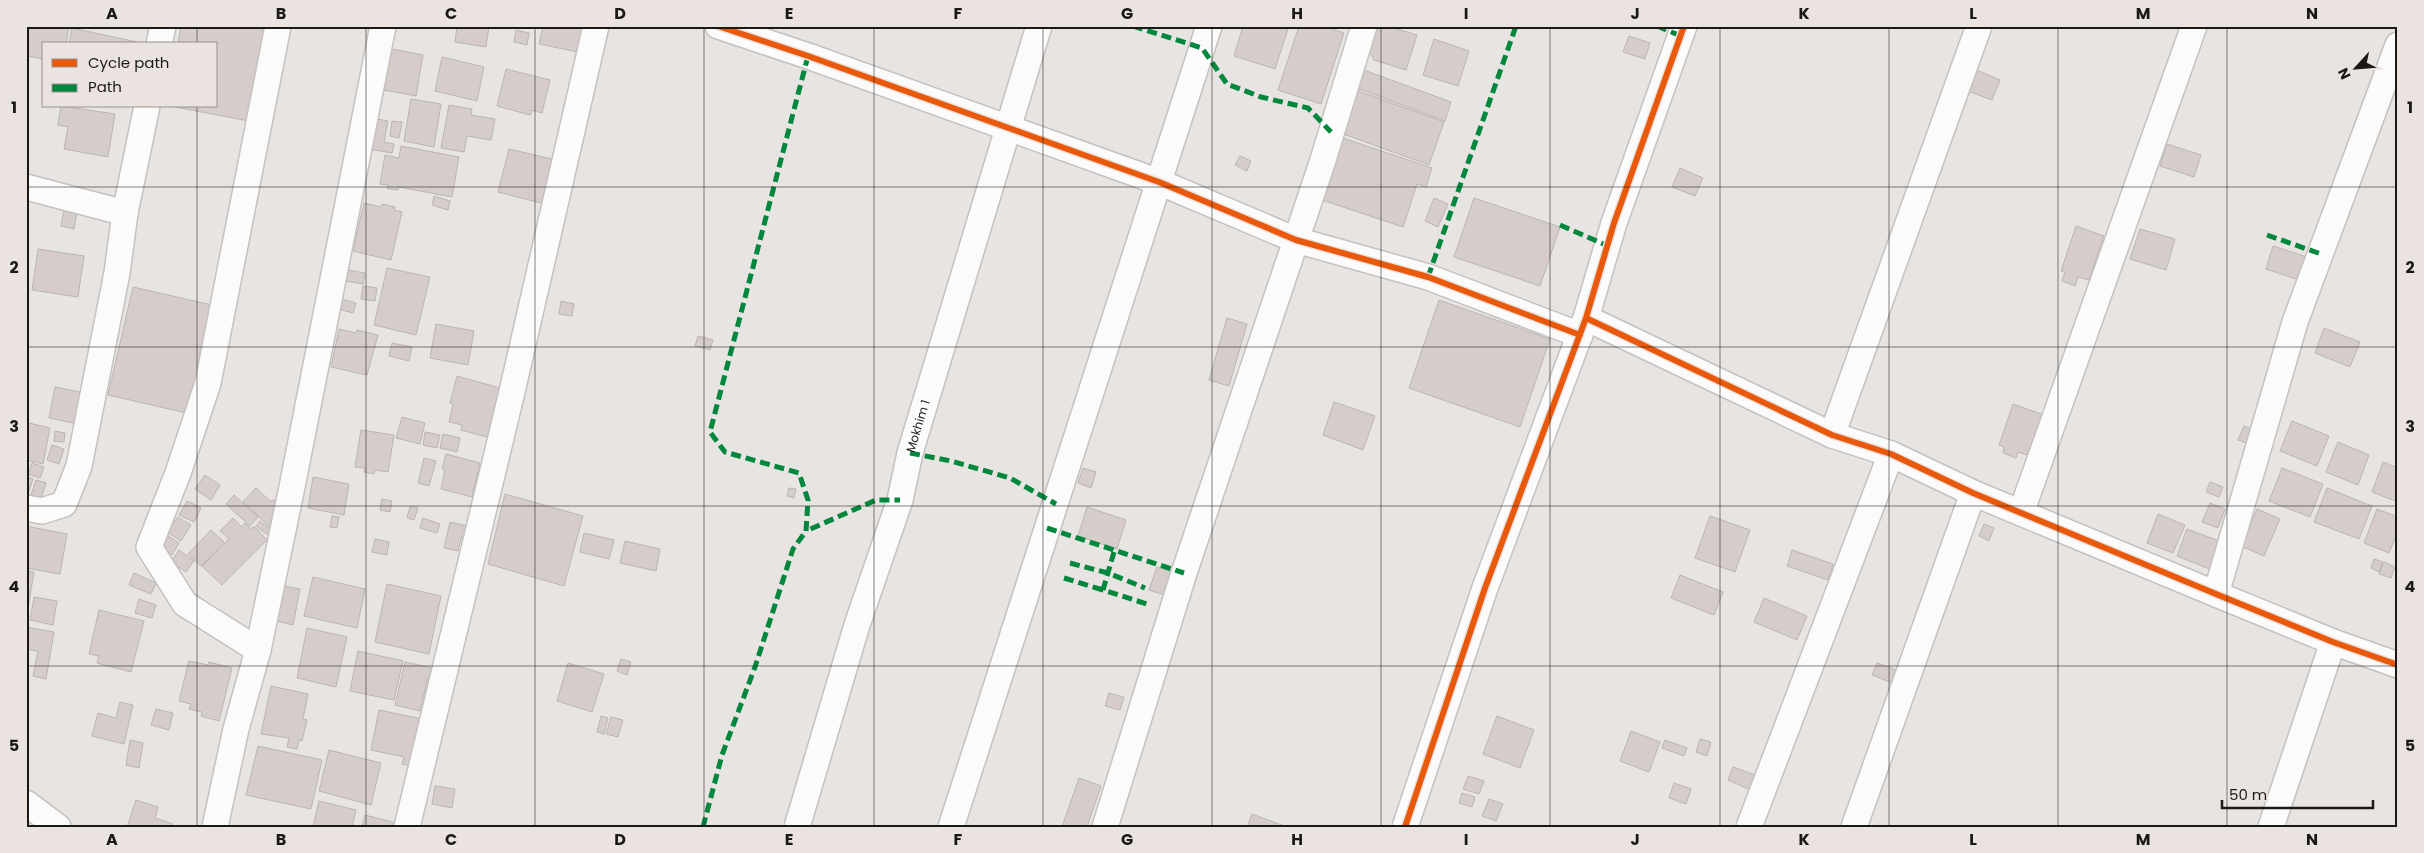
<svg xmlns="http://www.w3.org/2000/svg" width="2424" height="853" viewBox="0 0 2424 853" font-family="Poppins,sans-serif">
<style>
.building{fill:#d6cdcb;stroke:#b9b5b4}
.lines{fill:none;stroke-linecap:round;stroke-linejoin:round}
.minor-casing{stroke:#c4c1bf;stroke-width:28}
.minor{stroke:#fcfbfb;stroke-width:25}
.quiet{stroke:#00873e;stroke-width:5;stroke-dasharray:10 5;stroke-linecap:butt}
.cycleway-casing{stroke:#ebe3df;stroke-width:9}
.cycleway{stroke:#e8590c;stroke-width:6}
.grid{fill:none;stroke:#1b1917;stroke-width:1;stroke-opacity:0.55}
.labels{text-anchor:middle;stroke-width:5;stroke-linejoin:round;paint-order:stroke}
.street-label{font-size:12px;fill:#1b1917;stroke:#ebe3df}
.neatline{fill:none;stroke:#1b1917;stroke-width:2}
.grid-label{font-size:16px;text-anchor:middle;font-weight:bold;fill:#1b1917}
</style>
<rect width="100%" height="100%" fill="#e8e4e2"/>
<!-- building -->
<path class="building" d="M 26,26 L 69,26 L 66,44 L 44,44 L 44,59 L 26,56 Z
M 181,26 L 266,26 L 249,121 L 170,106 L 216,106 L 216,44 L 178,44 Z
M 457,26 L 489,26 L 486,47 L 455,42 Z
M 543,26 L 583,26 L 578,52 L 539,44 Z
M 1243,26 L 1289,26 L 1275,69 L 1234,56 Z
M 1299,26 L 1323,26 L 1344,33 L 1321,104 L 1278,90 Z
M 1375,26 L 1387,26 L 1417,35 L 1406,70 L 1374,60 L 1367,46 Z
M 72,28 L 137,42 L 137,44 L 69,44 Z
M 516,30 L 529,33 L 527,45 L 514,42 Z
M 1629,36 L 1650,43 L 1645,59 L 1623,52 Z
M 1434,39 L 1469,51 L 1458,86 L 1423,75 Z
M 391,49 L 423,55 L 416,96 L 384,90 Z
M 442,57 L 484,67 L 477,101 L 435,91 Z
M 506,69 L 550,80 L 542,113 L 532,110 L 530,115 L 497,106 Z
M 1361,69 L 1451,102 L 1445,121 L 1354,87 Z
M 1974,69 L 2000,80 L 1992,100 L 1965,90 Z
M 1353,89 L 1444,122 L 1429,165 L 1338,132 Z
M 411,99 L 441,104 L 434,147 L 404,141 Z
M 449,105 L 472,109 L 471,115 L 495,119 L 491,140 L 467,136 L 464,152 L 441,148 Z
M 61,106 L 115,114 L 108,157 L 64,149 L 68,127 L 58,125 Z
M 371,118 L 388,121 L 384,142 L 394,144 L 392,153 L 369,149 Z
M 392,121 L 402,122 L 399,138 L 390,136 Z
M 1337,136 L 1432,168 L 1426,187 L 1417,184 L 1403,227 L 1316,198 Z
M 2167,144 L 2201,155 L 2194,177 L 2160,166 Z
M 401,146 L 459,157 L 452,197 L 399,187 L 398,190 L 388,189 L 388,185 L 380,184 L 385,155 L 399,158 Z
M 509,149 L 556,160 L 545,204 L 498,192 Z
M 1240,156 L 1251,161 L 1247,171 L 1235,165 Z
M 1680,168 L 1703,178 L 1695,196 L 1672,187 Z
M 434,196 L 450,201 L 448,210 L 432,205 Z
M 1434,198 L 1448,204 L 1438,227 L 1425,221 Z
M 1474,198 L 1560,227 L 1540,286 L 1454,257 Z
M 364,203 L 381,207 L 382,204 L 395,207 L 394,210 L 402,212 L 391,260 L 353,251 Z
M 64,210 L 77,212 L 74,229 L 61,226 Z
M 2076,226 L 2104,236 L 2089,280 L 2078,277 L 2075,286 L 2062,281 L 2065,272 L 2061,271 Z
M 2140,229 L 2175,239 L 2166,270 L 2130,259 Z
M 2273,246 L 2313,259 L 2305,282 L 2266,269 Z
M 38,249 L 84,256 L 78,297 L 32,290 Z
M 387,268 L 430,277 L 416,335 L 374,325 Z
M 348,270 L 365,273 L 363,284 L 346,281 Z
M 363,286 L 377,288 L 375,301 L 361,299 Z
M 133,287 L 216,306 L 191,414 L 108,395 Z
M 341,299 L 356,303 L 353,313 L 338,309 Z
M 1439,300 L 1550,339 L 1520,427 L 1409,388 Z
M 561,301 L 574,304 L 572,316 L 559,314 Z
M 1227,318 L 1247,324 L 1229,386 L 1209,380 Z
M 436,324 L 474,331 L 468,365 L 430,358 Z
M 2324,328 L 2360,342 L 2350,367 L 2315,353 Z
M 339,329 L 356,333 L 357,330 L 378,335 L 367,375 L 331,367 Z
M 698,336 L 713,340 L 710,350 L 695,346 Z
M 392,343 L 412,347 L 409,361 L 389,356 Z
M 457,376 L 500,388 L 487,437 L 461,430 L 462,425 L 449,422 L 453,404 L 450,403 Z
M 55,387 L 84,393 L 78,424 L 49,418 Z
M 1334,402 L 1375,416 L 1363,450 L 1323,435 Z
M 2013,404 L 2044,415 L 2030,456 L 2018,452 L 2016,458 L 2003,453 L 2004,447 L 1999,445 Z
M 402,417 L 425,423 L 420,444 L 396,438 Z
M 2292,421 L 2329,436 L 2317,466 L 2280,451 Z
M 29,423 L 50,428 L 43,464 L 26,460 L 26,439 Z
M 2244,426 L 2256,431 L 2250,444 L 2238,440 Z
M 361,430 L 394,435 L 388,472 L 375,470 L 374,474 L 364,472 L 365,468 L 355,467 Z
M 55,431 L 65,433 L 64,442 L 54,441 Z
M 425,432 L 440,435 L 437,448 L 423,445 Z
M 443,434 L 460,438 L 457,452 L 440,448 Z
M 2338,442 L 2369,455 L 2358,485 L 2326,472 Z
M 52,445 L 64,449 L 59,464 L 47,460 Z
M 446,454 L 480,463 L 472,497 L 441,489 L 445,469 L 442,469 Z
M 424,458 L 436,461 L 429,486 L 418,483 Z
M 2383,462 L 2398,468 L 2398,502 L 2372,492 Z
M 32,463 L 44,467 L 40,478 L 28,474 Z
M 1083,468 L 1096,472 L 1091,488 L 1078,483 Z
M 2282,468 L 2323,484 L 2310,517 L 2269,501 Z
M 205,475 L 220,485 L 211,500 L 195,489 Z
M 26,476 L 33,479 L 28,494 L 26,493 Z
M 313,477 L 349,484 L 344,515 L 308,508 Z
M 36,480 L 46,483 L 41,499 L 31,495 Z
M 2210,482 L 2223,487 L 2219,497 L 2206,492 Z
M 256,488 L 270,501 L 275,500 L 284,509 L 271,528 L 243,502 Z
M 789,488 L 796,489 L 794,498 L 787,496 Z
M 2327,488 L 2372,506 L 2359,539 L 2314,522 Z
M 505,494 L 583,516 L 564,586 L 488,564 Z
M 234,495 L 258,517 L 250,526 L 226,504 Z
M 382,499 L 392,501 L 390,512 L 380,510 Z
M 187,501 L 201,508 L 194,522 L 179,515 Z
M 2210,503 L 2225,509 L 2218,528 L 2202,522 Z
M 410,506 L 418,508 L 414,520 L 407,518 Z
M 1087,507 L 1126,520 L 1117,549 L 1078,536 Z
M 2257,509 L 2280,519 L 2264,556 L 2241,546 Z
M 2377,509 L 2398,517 L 2398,531 L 2389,553 L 2364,543 Z
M 2158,514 L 2185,525 L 2173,553 L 2147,543 Z
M 332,516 L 339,517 L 337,528 L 330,527 Z
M 1710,516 L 1750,530 L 1735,572 L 1695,558 Z
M 178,517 L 191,525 L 181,541 L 167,532 Z
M 233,518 L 242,527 L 245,523 L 251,529 L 254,526 L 267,540 L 222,585 L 202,566 L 229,539 L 220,531 Z
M 423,518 L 440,524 L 437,533 L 420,528 Z
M 260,521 L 273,531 L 269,536 L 256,526 Z
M 450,522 L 467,526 L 465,539 L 461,538 L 458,551 L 444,548 Z
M 1984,524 L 1994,528 L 1989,541 L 1979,536 Z
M 26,526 L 67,534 L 60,574 L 26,568 Z
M 2187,529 L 2222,542 L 2212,570 L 2177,556 Z
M 211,530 L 224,542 L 201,566 L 188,554 Z
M 584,533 L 614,540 L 609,559 L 580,552 Z
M 165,534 L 179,543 L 172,555 L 158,545 Z
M 375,539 L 389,542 L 387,555 L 372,552 Z
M 625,541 L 660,549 L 656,571 L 620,563 Z
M 179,550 L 194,561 L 186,572 L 171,562 Z
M 1792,550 L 1833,564 L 1828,580 L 1787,566 Z
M 2374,559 L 2383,562 L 2379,572 L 2371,568 Z
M 2384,562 L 2395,567 L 2391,578 L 2379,574 Z
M 1157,567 L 1172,572 L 1164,595 L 1149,590 Z
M 26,571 L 34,572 L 26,620 Z
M 134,573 L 156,583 L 151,594 L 129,585 Z
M 1680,575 L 1723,592 L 1714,615 L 1671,598 Z
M 313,577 L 365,589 L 357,628 L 304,616 Z
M 387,584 L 441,596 L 429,654 L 375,642 Z
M 284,586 L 300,589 L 293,625 L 277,621 Z
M 34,597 L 57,601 L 53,625 L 30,620 Z
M 1764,598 L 1807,616 L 1797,640 L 1754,622 Z
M 139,599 L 156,605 L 152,618 L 135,613 Z
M 99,610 L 144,621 L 131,672 L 97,663 L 99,656 L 89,654 Z
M 26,627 L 54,632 L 46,679 L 33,676 L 38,651 L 26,649 Z
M 307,628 L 347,637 L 336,687 L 297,678 Z
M 358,651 L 403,661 L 394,700 L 350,691 Z
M 621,659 L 631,662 L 627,675 L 617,671 Z
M 189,661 L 208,665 L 209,662 L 232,668 L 219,721 L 201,716 L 202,712 L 189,709 L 191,704 L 179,701 Z
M 405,662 L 433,668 L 431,677 L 428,677 L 420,711 L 395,705 Z
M 568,663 L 604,674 L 592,712 L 557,701 Z
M 1877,663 L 1902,672 L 1897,685 L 1872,675 Z
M 271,686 L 308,694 L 303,719 L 307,720 L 302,741 L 299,740 L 297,749 L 287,747 L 289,738 L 261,734 Z
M 1109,693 L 1124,697 L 1120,710 L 1105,706 Z
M 120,702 L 133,705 L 124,744 L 92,736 L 98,713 L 116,718 Z
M 156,709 L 173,713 L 169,730 L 151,725 Z
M 379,710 L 422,719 L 412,766 L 402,764 L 404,757 L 371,750 Z
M 601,716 L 608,718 L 604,734 L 597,732 Z
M 1497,716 L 1534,730 L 1520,768 L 1483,754 Z
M 611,717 L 623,720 L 618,737 L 606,734 Z
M 1631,731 L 1660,742 L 1649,772 L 1620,761 Z
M 1700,739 L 1711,742 L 1707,756 L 1696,752 Z
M 130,740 L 143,743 L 139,768 L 126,765 Z
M 1665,740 L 1687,748 L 1684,756 L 1662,748 Z
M 258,746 L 322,760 L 311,809 L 246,795 Z
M 329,750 L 381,763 L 371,805 L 319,791 Z
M 1733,767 L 1758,776 L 1753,791 L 1728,780 Z
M 1468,776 L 1484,781 L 1479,794 L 1463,789 Z
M 1079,778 L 1101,786 L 1087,827 L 1062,827 Z
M 1674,783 L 1691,789 L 1686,804 L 1669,798 Z
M 435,786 L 455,789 L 452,808 L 432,804 Z
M 1462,793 L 1475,797 L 1472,807 L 1459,803 Z
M 1489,799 L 1503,804 L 1496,821 L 1482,816 Z
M 136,800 L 158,807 L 155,818 L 173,824 L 172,827 L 127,827 Z
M 319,801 L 356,810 L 352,827 L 313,827 Z
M 1252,814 L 1287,827 L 1247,827 Z
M 365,815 L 400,824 L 399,827 L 362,827 Z"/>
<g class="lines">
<defs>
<g id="minor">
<path d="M 718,26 L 808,56 L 1159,182 L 1296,240 L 1428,277 L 1580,335"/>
<path d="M 159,44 L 163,26"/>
<path d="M 26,187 L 125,213"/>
<path d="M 1586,318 L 1832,435 L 1891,454 L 1973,493 L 2216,594 L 2333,642 L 2398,665"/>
<path d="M 1832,435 L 1979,26"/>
<path d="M 26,508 L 42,511 L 64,504 L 79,466 L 117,273 L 125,213 L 147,106"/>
<path d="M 2021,513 L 2194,26"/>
<path d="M 2216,594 L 2295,322 L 2398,45"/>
<path d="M 258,650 L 185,604 L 149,547 L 178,473 L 208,383 L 278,26"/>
<path d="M 26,803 L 58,827"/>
<path d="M 215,827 L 236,729 L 258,650 L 292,487 L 383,26"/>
<path d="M 407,827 L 511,396 L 596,26"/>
<path id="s1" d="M 797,827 L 857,625 L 900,500 L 910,453 L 1039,26"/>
<path d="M 951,827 L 1209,26"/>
<path d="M 1105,827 L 1184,573 L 1322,163 L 1364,26"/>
<path d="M 1405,827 L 1485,588 L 1586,318 L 1614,223 L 1684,26"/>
<path d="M 1749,827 L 1891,454"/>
<path d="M 1854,827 L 1973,493"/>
<path d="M 2271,827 L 2333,642"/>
</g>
</defs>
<!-- minor casing -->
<use href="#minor" class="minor-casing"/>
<!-- minor -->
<use href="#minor" class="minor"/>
<!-- quiet -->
<path class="quiet" d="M 1133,26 L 1202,48 L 1227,84 L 1261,97 L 1308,108 L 1331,132
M 1657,26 L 1681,36
M 808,56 L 710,432 L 725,452 L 799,473 L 808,500 L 806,531 L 876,500 L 900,500
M 1560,225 L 1608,246
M 2267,235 L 2321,254
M 1428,277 L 1516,26
M 910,453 L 951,461 L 1010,478 L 1056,504
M 1047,528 L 1184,573
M 1114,552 L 1103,590 L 1147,604
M 1070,563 L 1108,573 L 1145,588
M 1064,578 L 1103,590
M 703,827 L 722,755 L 755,667 L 793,549 L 806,531"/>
<defs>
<path id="cycleway" d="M 718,26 L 808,56 L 1159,182 L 1296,240 L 1428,277 L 1580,335
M 1586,318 L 1832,435 L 1891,454 L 1973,493 L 2216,594 L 2333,642 L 2398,665
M 1405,827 L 1485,588 L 1586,318 L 1614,223 L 1684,26"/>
</defs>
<!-- cycleway casing -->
<use href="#cycleway" class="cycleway-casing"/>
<!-- cycleway -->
<use href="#cycleway" class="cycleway"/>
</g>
<!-- grid -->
<path class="grid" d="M 197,26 L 197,44M 366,26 L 366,827M 535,26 L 535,827M 704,26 L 704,827M 874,26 L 874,827M 1043,26 L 1043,827M 1212,26 L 1212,827M 1381,26 L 1381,827M 1550,26 L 1550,827M 1720,26 L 1720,827M 1889,26 L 1889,827M 2058,26 L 2058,827M 2227,26 L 2227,827M 197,106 L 197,827M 26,187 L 2398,187M 26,347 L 2398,347M 26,506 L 2398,506M 26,666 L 2398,666"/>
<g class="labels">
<!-- street labels -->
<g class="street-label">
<text dy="4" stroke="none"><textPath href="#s1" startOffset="419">Mokhim 1</textPath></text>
</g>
</g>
<!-- border -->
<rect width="2424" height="853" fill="none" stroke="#ebe3df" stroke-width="55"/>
<!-- legend -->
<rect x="42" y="42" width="175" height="65" fill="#ebe3df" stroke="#98928f"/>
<rect x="52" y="59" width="25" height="8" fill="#e8590c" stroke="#98928f"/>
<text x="88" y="68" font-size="15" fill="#1b1917">Cycle path</text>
<rect x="52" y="84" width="25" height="8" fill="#00873e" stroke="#98928f"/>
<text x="88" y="92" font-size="15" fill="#1b1917">Path</text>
<!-- north arrow -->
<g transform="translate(2356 68) rotate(244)" stroke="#ebe3df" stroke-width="4" paint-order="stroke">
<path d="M0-4L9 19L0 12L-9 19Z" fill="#1b1917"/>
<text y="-8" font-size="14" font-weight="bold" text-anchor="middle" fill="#1b1917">N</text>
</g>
<!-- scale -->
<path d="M2222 800v8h151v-8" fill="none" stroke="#1b1917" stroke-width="2.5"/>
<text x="2229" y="800" font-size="15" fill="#1b1917" stroke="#ebe3df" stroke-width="4" paint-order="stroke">50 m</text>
<rect x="28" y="28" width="2368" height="798" class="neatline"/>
<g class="grid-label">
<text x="112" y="19">A</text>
<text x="281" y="19">B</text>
<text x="451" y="19">C</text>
<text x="620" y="19">D</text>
<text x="789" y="19">E</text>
<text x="958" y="19">F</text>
<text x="1127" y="19">G</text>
<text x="1297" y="19">H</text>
<text x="1466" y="19">I</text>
<text x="1635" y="19">J</text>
<text x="1804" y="19">K</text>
<text x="1973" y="19">L</text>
<text x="2143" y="19">M</text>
<text x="2312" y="19">N</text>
<text x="14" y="113">1</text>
<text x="2410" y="113">1</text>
<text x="14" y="273">2</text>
<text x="2410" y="273">2</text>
<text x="14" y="432">3</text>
<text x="2410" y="432">3</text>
<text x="14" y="592">4</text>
<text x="2410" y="592">4</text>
<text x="14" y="751">5</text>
<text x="2410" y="751">5</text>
<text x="112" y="845">A</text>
<text x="281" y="845">B</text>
<text x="451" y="845">C</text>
<text x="620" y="845">D</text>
<text x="789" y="845">E</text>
<text x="958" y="845">F</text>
<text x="1127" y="845">G</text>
<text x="1297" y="845">H</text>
<text x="1466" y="845">I</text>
<text x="1635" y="845">J</text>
<text x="1804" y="845">K</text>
<text x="1973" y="845">L</text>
<text x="2143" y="845">M</text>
<text x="2312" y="845">N</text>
</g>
</svg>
